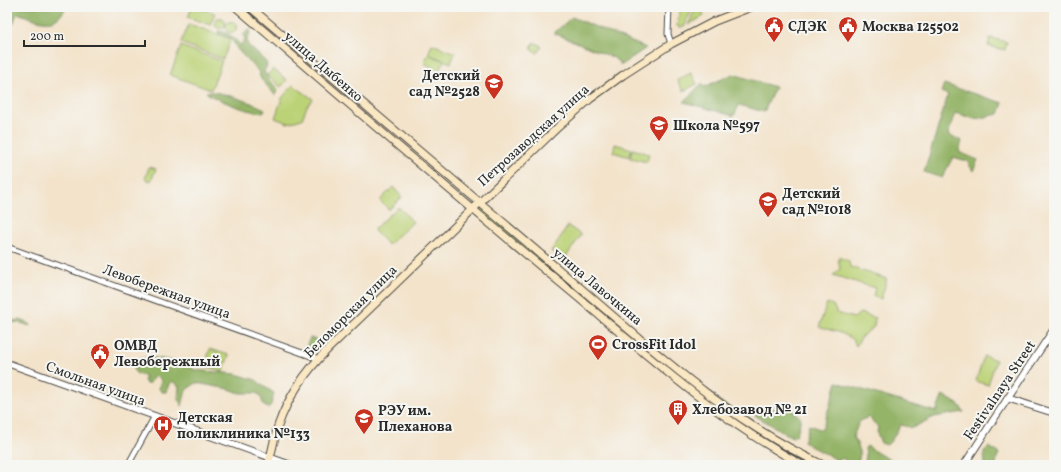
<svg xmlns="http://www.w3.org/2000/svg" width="1061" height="472" viewBox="0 0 1061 472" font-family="Vollkorn,serif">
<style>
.green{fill:#bbd276;stroke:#737e50}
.forest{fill:#94b467;stroke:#607049}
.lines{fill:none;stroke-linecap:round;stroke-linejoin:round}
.minor-casing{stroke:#494743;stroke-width:7}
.tertiary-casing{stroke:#494743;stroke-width:8}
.secondary-casing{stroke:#494743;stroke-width:9}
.minor{stroke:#fff;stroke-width:5}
.tertiary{stroke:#fff;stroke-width:6}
.secondary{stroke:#fae7c3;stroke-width:7}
.labels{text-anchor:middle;stroke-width:4;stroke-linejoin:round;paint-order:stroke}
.poi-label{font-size:14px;font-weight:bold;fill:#2b2b2b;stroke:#f6f6f2;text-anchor:start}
.street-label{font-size:14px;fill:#2b2b2b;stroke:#f6f6f2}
</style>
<rect width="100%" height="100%" fill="#f6f6f2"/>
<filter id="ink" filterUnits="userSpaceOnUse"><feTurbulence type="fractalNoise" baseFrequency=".025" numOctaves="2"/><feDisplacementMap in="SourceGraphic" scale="8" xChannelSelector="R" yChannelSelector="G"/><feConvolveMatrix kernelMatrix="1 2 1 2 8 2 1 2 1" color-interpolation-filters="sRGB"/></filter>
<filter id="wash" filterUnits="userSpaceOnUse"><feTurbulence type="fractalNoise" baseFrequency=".012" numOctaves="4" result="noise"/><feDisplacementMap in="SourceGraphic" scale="16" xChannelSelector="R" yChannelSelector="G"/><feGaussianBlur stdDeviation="0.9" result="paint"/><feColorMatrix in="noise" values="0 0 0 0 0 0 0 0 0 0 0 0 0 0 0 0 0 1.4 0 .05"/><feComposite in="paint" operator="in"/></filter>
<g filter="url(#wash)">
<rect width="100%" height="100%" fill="#f3e3cb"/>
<!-- green -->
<path class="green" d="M 192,7 L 197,7 L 215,13 L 210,25 L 188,17 Z
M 685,7 L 695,7 L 687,19 L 685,26 L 679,28 L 677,25 L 680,10 Z
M 697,8 L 703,13 L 704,16 L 688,25 L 692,16 Z
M214.5 23a5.5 5.5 0 1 1 11 0a5.5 5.5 0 1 1-11 0Z
M225.5 27a5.5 5.5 0 1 1 11 0a5.5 5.5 0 1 1-11 0Z
M 189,24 L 231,39 L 223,59 L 181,43 Z
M 990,38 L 1007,42 L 1005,50 L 988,46 Z
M 534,42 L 542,46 L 538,53 L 531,49 Z
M 432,44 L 455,53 L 451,63 L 428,54 Z
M 181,46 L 222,61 L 211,90 L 170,75 Z
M 428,54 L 444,61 L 439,71 L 424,63 Z
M 273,69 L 287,80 L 281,87 L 267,75 Z
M 691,73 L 697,84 L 683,91 L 677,80 Z
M 293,85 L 313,99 L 307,106 L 302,119 L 288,123 L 275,118 L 282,98 Z
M 615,144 L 632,149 L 629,157 L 613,152 Z
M 633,149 L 649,154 L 647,162 L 630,158 Z
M 149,167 L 156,169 L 151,181 L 145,179 Z
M 393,187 L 402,197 L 390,209 L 388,209 L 381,202 L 380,200 Z
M 479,202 L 708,394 L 823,465 L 802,465 L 733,423 L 472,210 Z
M 397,208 L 400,208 L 413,222 L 388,245 L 375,232 L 374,229 Z
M 568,226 L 570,227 L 581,235 L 564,260 L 562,259 L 551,251 Z
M 838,257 L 849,261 L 850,267 L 887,279 L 881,299 L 873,296 L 875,288 L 833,275 L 840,269 Z
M 827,303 L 833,305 L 837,313 L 854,318 L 860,313 L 875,318 L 874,327 L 863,335 L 856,346 C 852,333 831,331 819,327 Z
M 210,349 L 229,355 L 223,372 L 205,366 Z
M 984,356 L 996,360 L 988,385 L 976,381 Z"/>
<!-- forest -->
<path class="forest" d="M 7,7 L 66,7 C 55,31 36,19 17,13 L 13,24 L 7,22 Z
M 572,17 L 646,48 L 621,65 L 614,58 L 554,33 Z
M 249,29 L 251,31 L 247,39 L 248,45 L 266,62 L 267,66 L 264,71 L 269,80 L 278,89 L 275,95 L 261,79 L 258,71 L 237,49 L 231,38 L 219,34 L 218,31 C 228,31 234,38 240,45 L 242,44 L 245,39 L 243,35 Z
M 733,74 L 775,87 L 764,112 L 739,105 L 734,116 L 684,102 L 702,83 L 704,87 Z
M 944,84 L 1003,103 L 999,114 L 975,119 L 955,113 L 948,135 L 962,141 L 959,152 L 978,160 L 973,171 L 967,161 L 953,157 L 942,178 L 924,172 L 948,95 L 941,92 Z
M 206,92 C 218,90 253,103 265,109 L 263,113 C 244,111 227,103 209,95 Z
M 7,312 L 11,319 L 16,321 L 20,320 L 29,323 L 30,326 L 21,323 L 8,322 Z
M 310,338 L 321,341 L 313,349 L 305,349 Z
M 150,357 L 180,362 L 195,370 L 236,374 L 256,380 L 263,386 L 274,393 L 271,405 L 268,408 L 264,406 L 260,395 L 256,393 L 240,393 L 229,389 L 196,383 L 186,390 L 182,406 L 178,399 L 179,386 L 172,381 L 169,384 L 166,392 L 162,392 L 159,389 L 161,380 L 158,377 L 154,376 L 150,383 L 146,384 L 144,380 L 145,376 L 137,374 L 134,371 L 133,363 L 136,360 Z
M 837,382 L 936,412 L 943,395 L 959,405 L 964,412 L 934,417 L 912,428 L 901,425 C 895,432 894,439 887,445 L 881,443 L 877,433 L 878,427 L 868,417 L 859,422 L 853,437 C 860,448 862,452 857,465 L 850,464 L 842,458 L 836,460 C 826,452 814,450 804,442 L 809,425 L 822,430 Z
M 786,405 L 801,418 L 797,434 L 792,437 L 754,415 L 772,409 L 779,409 Z
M 867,446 L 879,454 L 889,459 L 908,465 L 864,465 L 866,457 L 865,448 Z
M 989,447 L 999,453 L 997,458 L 996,465 L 985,465 L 984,451 L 987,449 Z"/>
</g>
<g filter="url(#ink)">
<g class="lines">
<defs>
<path id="minor" d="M 669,7 L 668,34 L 671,44
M 7,247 L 319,359
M 128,465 L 155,416"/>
<path id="tertiary" d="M 7,363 L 291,465
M 1007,398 L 1054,413
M 964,465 L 992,422 L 1054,329"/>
<path id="secondary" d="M 236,7 C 348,103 460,200 574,294 C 647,355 717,419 802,465
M 250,7 C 357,98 464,190 571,280 C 650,347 728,421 823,465
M 268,465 C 272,452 274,439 278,426 C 288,397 306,371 328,349 L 558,127 L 590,99 L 623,75 L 671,44 L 715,21 L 751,7"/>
</defs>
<!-- minor casing -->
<use href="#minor" class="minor-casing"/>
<!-- tertiary casing -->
<use href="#tertiary" class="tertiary-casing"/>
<!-- secondary casing -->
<use href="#secondary" class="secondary-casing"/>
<!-- minor -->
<use href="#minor" class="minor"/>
<!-- tertiary -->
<use href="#tertiary" class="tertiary"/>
<!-- secondary -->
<use href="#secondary" class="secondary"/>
</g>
</g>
<!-- icons -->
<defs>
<symbol id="civic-pin" viewBox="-11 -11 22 30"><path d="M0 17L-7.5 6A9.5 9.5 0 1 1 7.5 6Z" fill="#c8321e" stroke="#f6f6f2"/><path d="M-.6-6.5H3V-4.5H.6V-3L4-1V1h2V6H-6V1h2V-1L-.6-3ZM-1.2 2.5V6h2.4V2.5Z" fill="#fff"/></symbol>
<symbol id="school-pin" viewBox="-11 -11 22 30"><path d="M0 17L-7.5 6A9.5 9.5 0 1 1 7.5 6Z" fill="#c8321e" stroke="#f6f6f2"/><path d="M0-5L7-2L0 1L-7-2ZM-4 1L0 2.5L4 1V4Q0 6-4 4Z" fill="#fff"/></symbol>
<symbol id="stadium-pin" viewBox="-11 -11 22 30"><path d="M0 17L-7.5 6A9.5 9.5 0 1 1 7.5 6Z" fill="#c8321e" stroke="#f6f6f2"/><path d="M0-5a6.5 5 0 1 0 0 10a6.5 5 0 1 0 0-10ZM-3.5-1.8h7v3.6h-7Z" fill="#fff"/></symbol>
<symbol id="building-pin" viewBox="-11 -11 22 30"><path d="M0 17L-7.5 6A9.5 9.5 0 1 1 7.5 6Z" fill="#c8321e" stroke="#f6f6f2"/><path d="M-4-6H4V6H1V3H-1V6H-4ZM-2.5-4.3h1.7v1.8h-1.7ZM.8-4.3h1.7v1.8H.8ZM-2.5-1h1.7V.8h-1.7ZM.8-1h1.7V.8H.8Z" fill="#fff"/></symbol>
<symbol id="university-pin" viewBox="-11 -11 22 30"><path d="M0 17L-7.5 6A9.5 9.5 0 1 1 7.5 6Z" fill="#c8321e" stroke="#f6f6f2"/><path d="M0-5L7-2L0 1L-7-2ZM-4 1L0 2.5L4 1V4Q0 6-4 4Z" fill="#fff"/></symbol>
<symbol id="hospital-pin" viewBox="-11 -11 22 30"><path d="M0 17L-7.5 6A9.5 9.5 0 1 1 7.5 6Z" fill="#c8321e" stroke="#f6f6f2"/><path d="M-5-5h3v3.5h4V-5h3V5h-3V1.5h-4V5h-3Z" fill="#fff"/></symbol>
</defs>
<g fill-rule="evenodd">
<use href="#civic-pin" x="763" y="15" width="22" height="30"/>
<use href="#civic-pin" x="837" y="15" width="22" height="30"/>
<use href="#school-pin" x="483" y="72" width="22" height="30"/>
<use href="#school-pin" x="648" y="114" width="22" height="30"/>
<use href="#school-pin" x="757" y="190" width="22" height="30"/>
<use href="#stadium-pin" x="587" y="333" width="22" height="30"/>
<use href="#civic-pin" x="89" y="342" width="22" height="30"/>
<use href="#building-pin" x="667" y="398" width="22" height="30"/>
<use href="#university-pin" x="353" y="407" width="22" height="30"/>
<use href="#hospital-pin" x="152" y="414" width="22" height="30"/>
</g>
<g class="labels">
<!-- poi labels -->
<g class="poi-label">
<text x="788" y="31">СДЭК</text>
<text x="862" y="31">Москва 125502</text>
<text x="480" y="80" text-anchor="end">Детский<tspan x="480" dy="16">сад №2528</tspan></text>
<text x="673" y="130">Школа №597</text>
<text x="782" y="198">Детский<tspan x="782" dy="16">сад №1018</tspan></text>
<text x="612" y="349">CrossFit Idol</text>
<text x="114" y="350">ОМВД<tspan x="114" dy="16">Левобережный</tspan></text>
<text x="692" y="414">Хлебозавод № 21</text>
<text x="378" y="415">РЭУ им.<tspan x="378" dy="16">Плеханова</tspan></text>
<text x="177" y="422">Детская<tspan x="177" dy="16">поликлиника №133</tspan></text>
</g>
<!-- street labels -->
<g class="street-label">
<text transform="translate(324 66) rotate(41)" y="5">улица Дыбенко</text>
<text transform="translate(533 135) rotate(-42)" y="5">Петрозаводская улица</text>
<text transform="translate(598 286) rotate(40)" y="5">улица Лавочкина</text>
<text transform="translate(167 291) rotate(20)" y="5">Левобережная улица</text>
<text transform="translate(350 311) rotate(-45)" y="5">Беломорская улица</text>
<text transform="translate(96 383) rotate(20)" y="5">Смольная улица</text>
<text transform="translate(999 390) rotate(-56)" y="5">Festivalnaya Street</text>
</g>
</g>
<!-- margin -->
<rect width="1061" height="472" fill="none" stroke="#f6f6f2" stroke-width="24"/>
<!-- scale -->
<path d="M24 40v6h121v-6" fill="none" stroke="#2b2b2b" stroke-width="2"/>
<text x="30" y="40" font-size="12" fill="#2b2b2b" stroke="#f6f6f2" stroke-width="3" paint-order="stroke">200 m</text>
</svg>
